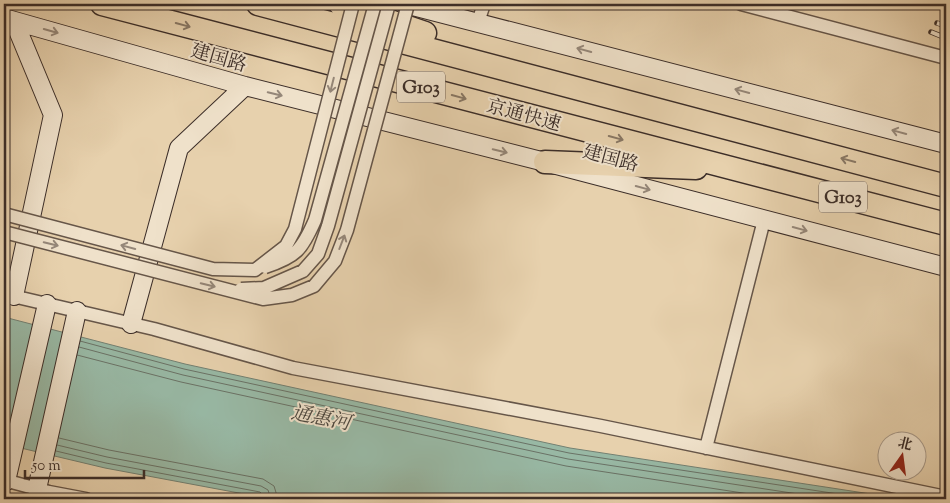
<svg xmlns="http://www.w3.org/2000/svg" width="950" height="503" viewBox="0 0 950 503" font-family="'Sorts Mill Goudy','Noto Serif SC',serif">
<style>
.water{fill:#98b8a4;stroke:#738072}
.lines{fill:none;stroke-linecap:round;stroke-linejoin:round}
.shore{stroke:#6a7266;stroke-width:1}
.street-casing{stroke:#665649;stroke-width:15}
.secondary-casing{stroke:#3b2d28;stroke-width:20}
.highway-casing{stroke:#3b2d28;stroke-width:25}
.street{stroke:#efe1ca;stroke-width:12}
.secondary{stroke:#efe1ca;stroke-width:18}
.highway{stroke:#e7d1ad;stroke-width:22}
.rail-casing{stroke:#3b2d28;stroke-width:5.5}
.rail{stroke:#efe1ca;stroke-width:4;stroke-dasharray:11;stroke-linecap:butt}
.street-bridge-casing{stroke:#665649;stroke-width:15;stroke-linecap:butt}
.street-bridge{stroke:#efe1ca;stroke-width:12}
.oneway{stroke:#887764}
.oneway2{stroke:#958779}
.labels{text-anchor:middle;stroke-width:4;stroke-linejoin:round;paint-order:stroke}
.shield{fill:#efe1ca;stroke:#716359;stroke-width:1}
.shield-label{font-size:18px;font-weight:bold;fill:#3b2d28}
.street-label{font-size:19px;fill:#3b2d28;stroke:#efe1ca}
.water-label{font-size:20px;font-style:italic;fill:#4e4941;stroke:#efe1ca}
</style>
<rect width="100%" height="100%" fill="#e7d1ad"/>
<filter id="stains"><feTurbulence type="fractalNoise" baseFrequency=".004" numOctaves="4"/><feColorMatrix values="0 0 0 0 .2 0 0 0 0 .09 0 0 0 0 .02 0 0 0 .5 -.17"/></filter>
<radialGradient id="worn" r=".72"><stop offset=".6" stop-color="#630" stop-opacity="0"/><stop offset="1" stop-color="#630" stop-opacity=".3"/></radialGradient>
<!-- water -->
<path class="water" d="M 4,317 L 185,364 L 570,448 L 871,494 L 895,499 L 271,499 L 105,468 L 4,444 Z"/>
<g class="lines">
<!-- shore -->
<path class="shore" d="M 80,341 L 184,369 L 569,453 L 871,499
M 79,347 L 183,375 L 568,459 L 831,499
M 77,355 L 181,382 L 566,466 L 782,499
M 59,438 L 109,450 L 263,479 L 274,486 L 278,499
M 57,445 L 107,457 L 261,486 L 268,490 L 271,499
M 56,451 L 106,463 L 260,492 L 263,495 L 264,499"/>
<defs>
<path id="street" d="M 741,4 L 946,58
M 478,22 L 484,4
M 4,294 L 154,329 L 293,368 L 601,426 L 946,497
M 706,448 L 764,220
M 4,480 L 49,492 L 86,499"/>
<path id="secondary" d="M 405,4 L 946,144
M 4,18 L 245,86 L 545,162 L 946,267
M 14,296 L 53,115 L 14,21
M 131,324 L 179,148 L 245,86
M 6,481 L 47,304
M 37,489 L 77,311"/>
<path id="highway" d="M 102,4 L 946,224
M 258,4 L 946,186
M 340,4 L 425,33
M 545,162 L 696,168"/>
</defs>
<!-- street casing -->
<use href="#street" class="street-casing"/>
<!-- secondary casing -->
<use href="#secondary" class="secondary-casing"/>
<!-- highway casing -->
<use href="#highway" class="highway-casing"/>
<!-- street -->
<use href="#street" class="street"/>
<!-- secondary -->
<use href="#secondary" class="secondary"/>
<!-- highway -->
<use href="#highway" class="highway"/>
<defs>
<path id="rail" d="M 943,8 L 946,8
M 937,23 L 946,26
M 931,32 L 946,38"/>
</defs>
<!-- rail casing -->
<use href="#rail" class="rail-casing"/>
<!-- rail -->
<use href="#rail" class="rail"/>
<defs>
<path id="street-bridge" d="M 4,214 L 213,269 L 255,270 L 286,246 L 295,229 L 353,4
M 4,232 L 263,299 L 292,295 L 314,286 L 335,261 L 347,230 L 408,4
M 265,267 C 296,257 302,250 315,220 L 375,4
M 241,289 L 264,288 L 303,271 L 318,254 L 328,226 L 389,4"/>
</defs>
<!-- street-bridge casing -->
<use href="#street-bridge" class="street-bridge-casing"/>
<!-- street-bridge -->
<use href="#street-bridge" class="street-bridge"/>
</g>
<!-- one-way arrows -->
<defs><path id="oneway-shaft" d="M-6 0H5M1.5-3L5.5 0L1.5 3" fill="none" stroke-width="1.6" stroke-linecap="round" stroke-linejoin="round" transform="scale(1.25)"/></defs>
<g class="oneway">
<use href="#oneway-shaft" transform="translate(183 25) rotate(15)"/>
<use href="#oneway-shaft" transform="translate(459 97) rotate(15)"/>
<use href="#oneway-shaft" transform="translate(616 138) rotate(15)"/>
<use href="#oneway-shaft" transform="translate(848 160) rotate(-165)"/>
</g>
<g class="oneway2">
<use href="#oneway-shaft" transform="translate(51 31) rotate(16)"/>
<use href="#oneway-shaft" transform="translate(584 50) rotate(-165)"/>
<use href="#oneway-shaft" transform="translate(332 85) rotate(104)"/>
<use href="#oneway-shaft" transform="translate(742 91) rotate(-165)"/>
<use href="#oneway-shaft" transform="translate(275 94) rotate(14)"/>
<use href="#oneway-shaft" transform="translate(899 132) rotate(-165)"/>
<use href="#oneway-shaft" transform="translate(500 151) rotate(14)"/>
<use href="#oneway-shaft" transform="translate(643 188) rotate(15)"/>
<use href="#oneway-shaft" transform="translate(800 229) rotate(15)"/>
<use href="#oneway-shaft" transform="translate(342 242) rotate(-69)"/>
<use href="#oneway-shaft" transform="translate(51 244) rotate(14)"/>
<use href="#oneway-shaft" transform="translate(128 247) rotate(-165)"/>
<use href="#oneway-shaft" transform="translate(208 285) rotate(14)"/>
</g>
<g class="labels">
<!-- shield labels -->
<g class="shield">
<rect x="397" y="71.5" width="48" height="31" rx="4"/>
<rect x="819" y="181.5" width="48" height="31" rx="4"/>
</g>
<g class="shield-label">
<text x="421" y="93">G103</text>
<text x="843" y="203">G103</text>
</g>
<!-- street labels -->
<g class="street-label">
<text transform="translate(219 57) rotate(16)" y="7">建国路</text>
<text transform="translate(524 114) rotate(15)" y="7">京通快速</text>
<text transform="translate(611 157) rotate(15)" y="7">建国路</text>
</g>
<!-- water labels -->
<g class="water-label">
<text transform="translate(321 417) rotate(11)" y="7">通惠河</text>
</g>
</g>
<!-- margin -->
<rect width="950" height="503" fill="none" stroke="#e7d1ad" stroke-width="20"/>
<rect x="5" y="5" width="940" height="493" fill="none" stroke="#3b2d28" stroke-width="2.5"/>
<rect x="10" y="10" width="930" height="483" fill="none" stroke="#3b2d28"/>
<!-- north arrow -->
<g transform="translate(902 456) rotate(14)"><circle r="24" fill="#efe1ca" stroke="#a79989"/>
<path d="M0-4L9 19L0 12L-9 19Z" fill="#8f2418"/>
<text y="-8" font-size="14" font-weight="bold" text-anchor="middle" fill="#3b2d28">北</text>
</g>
<!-- scale -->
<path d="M25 470v8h119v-8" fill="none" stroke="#3b2d28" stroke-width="2.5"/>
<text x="32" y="470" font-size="15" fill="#3b2d28" stroke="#efe1ca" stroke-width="4" paint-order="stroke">50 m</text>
<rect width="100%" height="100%" filter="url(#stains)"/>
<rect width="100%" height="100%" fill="url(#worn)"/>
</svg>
